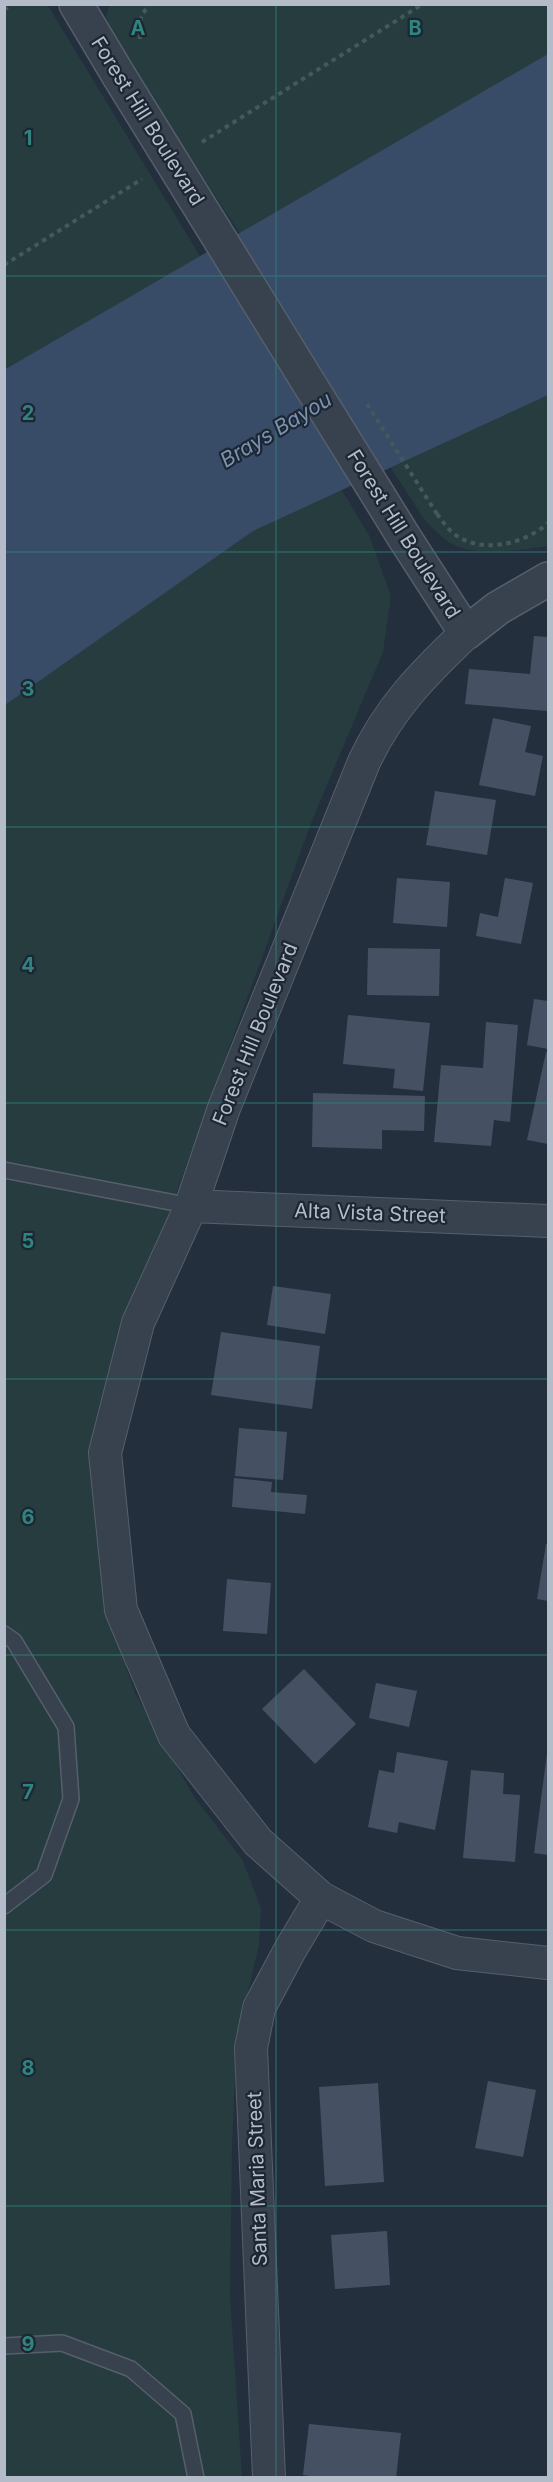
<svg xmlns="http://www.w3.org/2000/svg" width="553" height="2482" viewBox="0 0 553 2482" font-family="Inter,sans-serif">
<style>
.green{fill:#263c3f}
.water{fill:#394c67}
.building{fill:#455162}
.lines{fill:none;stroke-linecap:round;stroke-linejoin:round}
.service-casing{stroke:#565f6c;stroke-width:18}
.minor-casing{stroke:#565f6c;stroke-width:34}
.tertiary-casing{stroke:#565f6c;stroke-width:36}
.path{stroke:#44595c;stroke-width:4;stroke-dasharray:4.5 4.5;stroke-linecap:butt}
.service{stroke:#38414e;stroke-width:15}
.minor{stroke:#38414e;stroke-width:32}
.tertiary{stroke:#38414e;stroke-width:33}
.tertiary-bridge-casing{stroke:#565f6c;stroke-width:36;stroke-linecap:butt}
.path-bridge{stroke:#44595c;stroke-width:4;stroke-dasharray:4.5 4.5;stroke-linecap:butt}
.tertiary-bridge{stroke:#38414e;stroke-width:33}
.grid{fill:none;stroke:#308480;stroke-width:1.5;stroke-opacity:0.55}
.labels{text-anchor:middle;stroke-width:4.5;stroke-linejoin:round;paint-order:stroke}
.street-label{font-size:20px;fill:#b4bcc9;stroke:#1d2633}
.water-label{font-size:21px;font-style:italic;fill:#7c92b1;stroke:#1d2633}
.grid-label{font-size:20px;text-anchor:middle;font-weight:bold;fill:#308480;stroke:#1d2633;stroke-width:4.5;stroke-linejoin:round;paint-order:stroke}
</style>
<rect width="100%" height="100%" fill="#242f3e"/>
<!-- green -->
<path class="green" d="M 47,4 L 369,535 L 391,596 L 383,652 L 311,823 L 149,1268 L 115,1375 L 106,1607 L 135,1693 L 194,1797 L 242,1859 L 261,1908 L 259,1945 L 237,2039 L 232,2147 L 230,2297 L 242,2477 L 5,2478 L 4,5 Z
M 110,4 L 548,5 L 548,546 C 522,550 470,558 447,541 C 440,536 433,528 426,522 L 110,33 L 106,16 Z"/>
<!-- water -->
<path class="water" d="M 548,54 L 548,395 L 253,531 L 5,705 L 4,370 Z"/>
<!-- building -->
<path class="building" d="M 534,636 L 548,637 L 548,711 L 465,704 L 469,669 L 530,674 Z
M 493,718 L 531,726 L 525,752 L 543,756 L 535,796 L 479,785 Z
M 435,791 L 496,800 L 487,855 L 426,845 Z
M 397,878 L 450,882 L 447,927 L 393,923 Z
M 505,878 L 533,883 L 521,944 L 476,936 L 480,913 L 498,917 Z
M 368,948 L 440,949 L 439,996 L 367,995 Z
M 534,999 L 548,1001 L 548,1049 L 527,1045 Z
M 348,1015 L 430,1023 L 423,1091 L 393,1088 L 395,1069 L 343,1064 Z
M 486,1022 L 518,1025 L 510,1122 L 494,1120 L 491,1146 L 434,1142 L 441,1065 L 483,1068 Z
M 546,1052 L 548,1053 L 548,1144 L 527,1140 Z
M 313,1093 L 425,1096 L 424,1131 L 382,1130 L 382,1149 L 312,1147 Z
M 273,1286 L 331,1294 L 325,1334 L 267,1325 Z
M 221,1332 L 320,1346 L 312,1409 L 211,1395 Z
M 239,1428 L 287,1432 L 283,1480 L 235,1476 Z
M 234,1478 L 272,1482 L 271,1492 L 307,1495 L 305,1514 L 232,1507 Z
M 546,1544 L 548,1544 L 548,1601 L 537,1599 Z
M 227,1579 L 271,1583 L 267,1634 L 223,1631 Z
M 304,1669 L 356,1724 L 315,1764 L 262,1709 Z
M 376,1683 L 417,1691 L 409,1727 L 369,1718 Z
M 397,1752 L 448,1761 L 435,1830 L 399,1822 L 397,1833 L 368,1827 L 379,1770 L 394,1773 Z
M 547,1753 L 548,1753 L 548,1855 L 534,1853 Z
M 471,1770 L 504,1773 L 503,1794 L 520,1795 L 515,1862 L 463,1858 Z
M 488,2081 L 536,2090 L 523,2157 L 475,2148 Z
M 378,2083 L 384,2182 L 325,2186 L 319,2087 Z
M 387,2231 L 390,2285 L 335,2289 L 331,2235 Z
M 309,2424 L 401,2433 L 396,2478 L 324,2478 L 303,2475 Z"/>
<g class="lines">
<defs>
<path id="service" d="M 4,1170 L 191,1206
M 4,1634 L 14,1641 L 66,1727 L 71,1799 L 44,1875 L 4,1906
M 4,2346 L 62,2343 L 131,2369 L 183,2414 L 196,2478"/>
<path id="minor" d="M 466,633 C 423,674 389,708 364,762 L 224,1108 L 191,1206 L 138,1323 L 105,1453 L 121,1610 L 174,1735 L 258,1842 L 321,1898 L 374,1926 L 457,1953 L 548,1963
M 191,1206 L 548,1221
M 269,2478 L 251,2048 L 259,2008 L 290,1950 L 321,1898"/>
<path id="tertiary" d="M 76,4 L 119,76
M 404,537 L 466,633 L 498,608 L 548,579"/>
</defs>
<!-- service casing -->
<use href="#service" class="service-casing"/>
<!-- minor casing -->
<use href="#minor" class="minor-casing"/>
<!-- tertiary casing -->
<use href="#tertiary" class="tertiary-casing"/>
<!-- path -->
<path class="path" d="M 4,10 L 12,4
M 140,39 L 141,16 L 150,4
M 202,142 L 423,4
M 4,265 L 142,179
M 437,514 C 442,520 446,527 452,532 C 479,556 525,544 548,523"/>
<!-- service -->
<use href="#service" class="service"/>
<!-- minor -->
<use href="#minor" class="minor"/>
<!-- tertiary -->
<use href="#tertiary" class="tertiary"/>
<defs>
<path id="tertiary-bridge" d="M 119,76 L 404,537"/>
</defs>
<!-- tertiary-bridge casing -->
<use href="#tertiary-bridge" class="tertiary-bridge-casing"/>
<!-- path-bridge -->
<path class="path-bridge" d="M 367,404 L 437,514"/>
<!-- tertiary-bridge -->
<use href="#tertiary-bridge" class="tertiary-bridge"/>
</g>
<!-- grid -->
<path class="grid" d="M 276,4 L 276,2478M 4,276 L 548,276M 4,552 L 548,552M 4,827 L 548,827M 4,1103 L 548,1103M 4,1379 L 548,1379M 4,1655 L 548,1655M 4,1930 L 548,1930M 4,2206 L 548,2206"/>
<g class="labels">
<!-- street labels -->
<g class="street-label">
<text transform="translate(148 121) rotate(58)" y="7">Forest Hill Boulevard</text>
<text transform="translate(404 534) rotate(58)" y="7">Forest Hill Boulevard</text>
<text transform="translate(255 1034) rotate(-68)" y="7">Forest Hill Boulevard</text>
<text transform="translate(370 1213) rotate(2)" y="7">Alta Vista Street</text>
<text transform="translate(257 2179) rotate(-92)" y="7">Santa Maria Street</text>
</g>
<!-- water labels -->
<g class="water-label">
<text transform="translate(276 430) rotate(-31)" y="7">Brays Bayou</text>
</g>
</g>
<g class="grid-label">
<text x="138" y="35">A</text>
<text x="415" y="35">B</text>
<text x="28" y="145">1</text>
<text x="28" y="420">2</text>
<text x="28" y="696">3</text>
<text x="28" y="972">4</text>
<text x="28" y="1248">5</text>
<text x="28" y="1524">6</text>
<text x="28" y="1799">7</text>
<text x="28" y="2075">8</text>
<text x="28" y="2351">9</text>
</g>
<!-- border -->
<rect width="553" height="2482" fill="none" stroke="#b4bcc9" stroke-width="12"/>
</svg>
